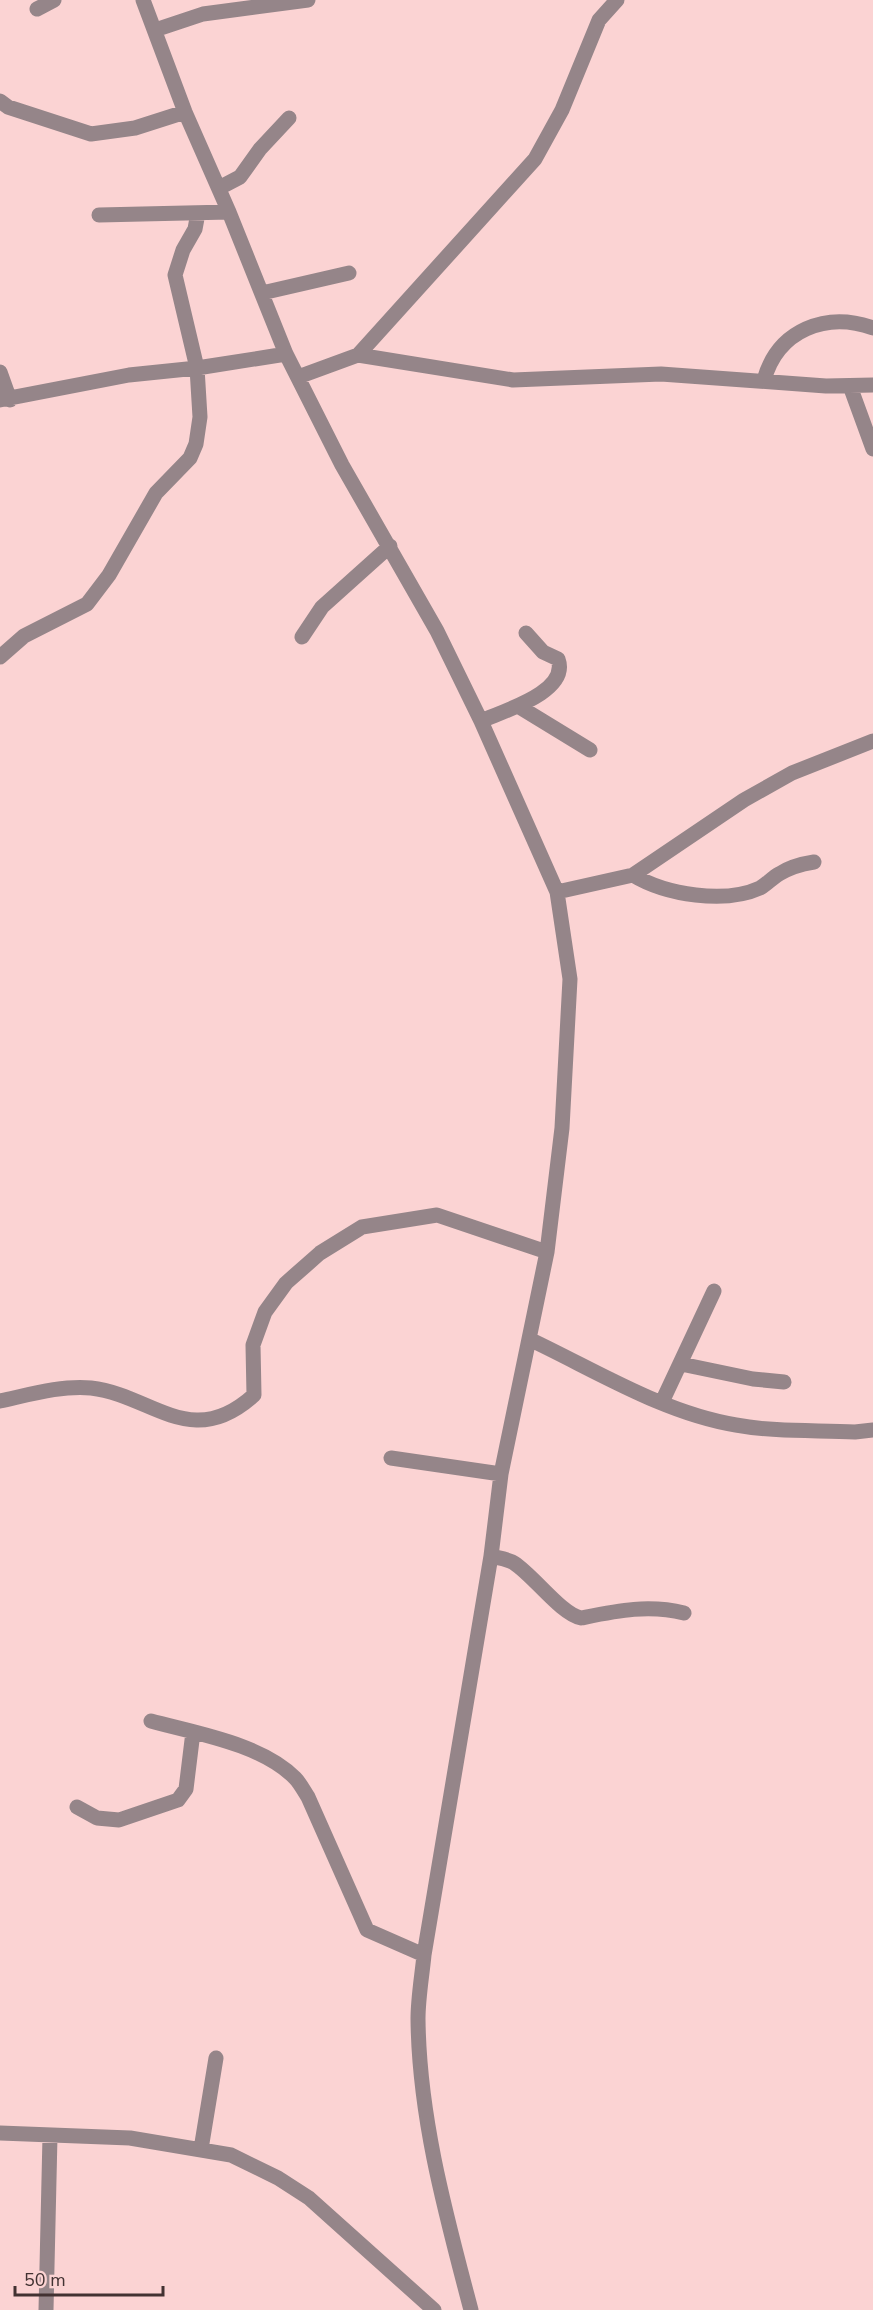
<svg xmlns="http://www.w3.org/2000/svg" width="873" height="2310" viewBox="0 0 873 2310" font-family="'Nunito Sans',sans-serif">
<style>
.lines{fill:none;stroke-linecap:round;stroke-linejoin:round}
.minor{stroke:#958589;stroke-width:15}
</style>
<rect width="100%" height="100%" fill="#fbd3d3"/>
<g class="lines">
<!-- minor -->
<path class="minor" d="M 143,0 L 185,112 L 229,212 L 286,354 L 342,465 L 437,631 L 481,721 L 557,892 L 570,979 L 562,1128 L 547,1252 L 501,1474 L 491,1556 L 424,1955 C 422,1976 418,1998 418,2019 C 419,2118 446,2215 471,2310
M 37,9 L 54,0
M 155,30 L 203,14 L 308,0
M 0,101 L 8,107 L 91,134 L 135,128 L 185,112
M 219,188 L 240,177 L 260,149 L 289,118
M 99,215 L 229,212
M 262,293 L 349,273
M 358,355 L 513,380 L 661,374 L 826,386 L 873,385
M 0,372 L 10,400
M 298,377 L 358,355 L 535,159 L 562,110 L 599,20 L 617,0
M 764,380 C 778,330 826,311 873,328
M 850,386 L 873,449
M 0,400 L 129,375 L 197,368 L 286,354
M 302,637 L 322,607 L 390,546
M 0,657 L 24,636 L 87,604 L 109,575 L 156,493 L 190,458 L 196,444 L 200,417 L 197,368 L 175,275 L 183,250 L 195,229 L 198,213
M 518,706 L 590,750
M 481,721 C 503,711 570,692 558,659 L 543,652 L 526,633
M 633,875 C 666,895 725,904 760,888 C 767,884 772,878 779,874 C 790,867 801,864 814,862
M 557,892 L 633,875 L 744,800 L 792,773 L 873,741
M 529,1339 C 595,1370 663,1413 736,1425 C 774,1432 816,1430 855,1432 L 873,1430
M 681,1364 L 753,1379 L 784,1382
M 0,1401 C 28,1395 62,1385 91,1388 C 152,1395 191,1452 254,1395 L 253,1345 L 265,1312 L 286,1283 L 320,1253 L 362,1227 L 437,1215 L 547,1252
M 662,1402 L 714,1291
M 391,1458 L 501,1474
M 491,1556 C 498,1558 508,1559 514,1563 C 534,1576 561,1614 581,1618 C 616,1611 648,1604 684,1613
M 151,1721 C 195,1733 262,1744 295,1778 C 300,1783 304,1791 308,1797 L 367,1930 L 424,1955
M 77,1807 L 97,1818 L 119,1820 L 178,1800 L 186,1789 L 193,1732
M 0,2133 L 130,2138 L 231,2155 L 278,2178 L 309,2198 L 434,2310
M 201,2149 L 216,2058
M 46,2310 L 50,2136"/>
</g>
<!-- scale -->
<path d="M15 2286v9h148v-9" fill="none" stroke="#423232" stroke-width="3"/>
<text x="24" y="2286" font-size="18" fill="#423232" stroke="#fbd3d3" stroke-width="4.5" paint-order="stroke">50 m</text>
</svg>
